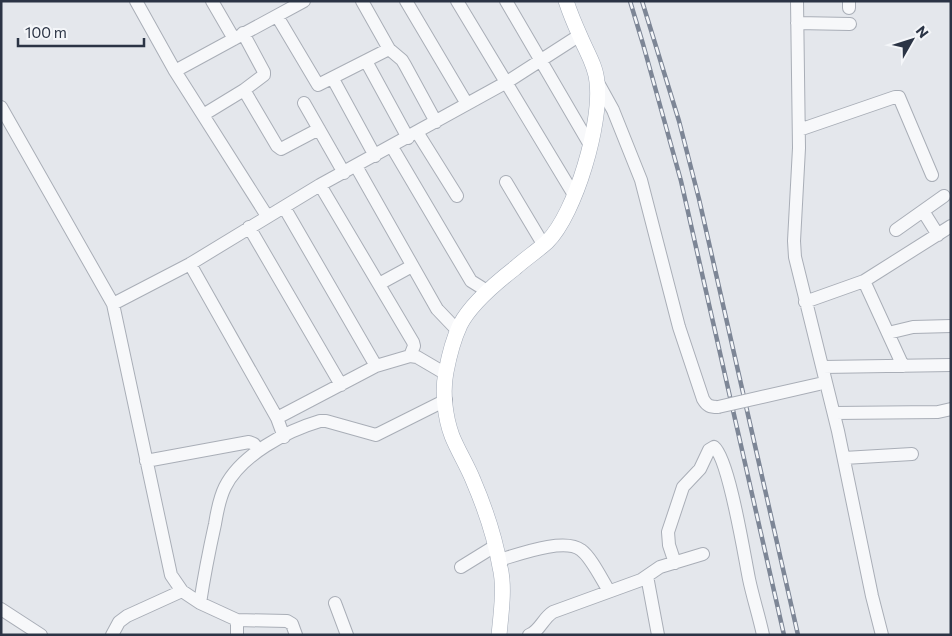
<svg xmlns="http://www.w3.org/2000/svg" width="952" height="636" viewBox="0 0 952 636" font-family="Commissioner,sans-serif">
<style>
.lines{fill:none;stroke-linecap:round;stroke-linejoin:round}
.minor-casing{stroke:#a9aeb7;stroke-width:14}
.major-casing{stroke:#a3abb8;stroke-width:16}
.minor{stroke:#f7f8fa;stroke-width:12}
.major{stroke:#fff;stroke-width:15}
.rail-casing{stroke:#7d8696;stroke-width:4.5}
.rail{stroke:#f4f6f9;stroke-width:2.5;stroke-dasharray:8;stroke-linecap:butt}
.minor-bridge-casing{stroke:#a9aeb7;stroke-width:14;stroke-linecap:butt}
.minor-bridge{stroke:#f7f8fa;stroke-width:12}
</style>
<rect width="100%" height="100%" fill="#e4e7ec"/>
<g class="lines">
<defs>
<path id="minor" d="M 136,1 L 175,71 L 267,216
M 212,1 L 234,39
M 362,1 L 389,49 L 402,60 L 405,65 L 436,122
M 406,1 L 467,104
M 457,1 L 574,195
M 506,1 L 590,145
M 797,1 L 799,148 L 794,241 L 795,257 L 838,431 L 872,596 L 882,635
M 849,8 L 849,1
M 277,16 L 318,85 L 389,49
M 797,23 L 850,24
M 366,61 L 408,138
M 175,71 L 304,1
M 333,79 L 375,156
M 597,81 L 613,110 L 641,180 L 679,327 L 703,399 C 707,406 710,407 718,407
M 244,90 L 277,146 L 281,149 L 319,129
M 304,103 L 344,173
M 1,107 L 113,304 L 171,575 L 182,591 L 200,603 L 237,620 L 287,621 L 292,624 L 296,635
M 203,115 L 244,90 L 264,75 L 264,72 L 243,33
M 799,130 L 895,97 L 899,97 L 932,175
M 417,132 L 457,196
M 392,147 L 471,281 L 487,291
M 356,166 L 437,309 L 458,331
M 506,182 L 543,244
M 320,185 L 413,342 L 414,346 L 410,356
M 284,207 L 376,366
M 923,211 L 938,235
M 249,227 L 341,385
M 896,230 L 944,196
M 190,264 L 277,418 L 284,437
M 864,281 L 903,366
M 379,284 L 412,266
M 805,302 L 864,281 L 951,226
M 113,304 L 190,264 L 320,185 L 507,82 L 580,35
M 888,333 L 913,327 L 951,326
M 823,367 L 951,365
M 834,413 L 938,412 L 951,409
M 277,418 L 376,366 L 410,356 L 417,357 L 446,374
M 844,458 L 912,454
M 146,461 L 249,442 L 254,444 L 258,450
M 499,560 C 517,555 564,537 581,550 C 591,557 602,580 609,591
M 675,563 L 669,545 L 668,532 L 683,487 L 700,469 L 709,450 L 714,447 C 729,459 744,554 749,579 C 753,598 759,616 763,635
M 461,567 L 495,546
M 647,576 L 658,635
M 200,603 C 204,577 209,551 215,524 C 217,512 219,499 225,487 C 241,455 286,431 320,421 L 326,421 L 376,435 L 446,400
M 335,603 L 347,635
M 1,609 L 41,635
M 112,635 L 119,622 L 127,616 L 182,591
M 237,635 L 237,620
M 529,635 C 540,631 543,618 553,612 L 641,580 L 660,567 L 703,554"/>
<path id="major" d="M 499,635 C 501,614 505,587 500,567 C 495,537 485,508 473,480 C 467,465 458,451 452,436 C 445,417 442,392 446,372 C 449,356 453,340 460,325 C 470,305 497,282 515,268 C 525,259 537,251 547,242 C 576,213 602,122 597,82 C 596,66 586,51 580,36 C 575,25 570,13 566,1"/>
</defs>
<!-- minor casing -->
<use href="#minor" class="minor-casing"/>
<!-- major casing -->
<use href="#major" class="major-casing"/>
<!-- minor -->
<use href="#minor" class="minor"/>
<!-- major -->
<use href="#major" class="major"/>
<defs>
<path id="rail" d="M 630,1 L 643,44 L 681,181 L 784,635
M 642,1 L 679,121 L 699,199 L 798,635"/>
</defs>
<!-- rail casing -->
<use href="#rail" class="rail-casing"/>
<!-- rail -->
<use href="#rail" class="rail"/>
<defs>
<path id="minor-bridge" d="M 718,407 L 819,384"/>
</defs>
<!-- minor-bridge casing -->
<use href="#minor-bridge" class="minor-bridge-casing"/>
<!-- minor-bridge -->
<use href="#minor-bridge" class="minor-bridge"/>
</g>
<!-- border -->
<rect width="952" height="636" fill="none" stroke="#2b3445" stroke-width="5"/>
<!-- north arrow -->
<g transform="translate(912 40) rotate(51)" stroke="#f4f6f9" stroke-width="4" paint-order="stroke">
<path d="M0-4L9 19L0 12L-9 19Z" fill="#2b3445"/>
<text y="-8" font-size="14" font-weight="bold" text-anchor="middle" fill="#2b3445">N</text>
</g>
<!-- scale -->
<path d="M18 38v8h126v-8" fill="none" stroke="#2b3445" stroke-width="2.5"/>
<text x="25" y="38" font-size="15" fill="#2b3445" stroke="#f4f6f9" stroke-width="4" paint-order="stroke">100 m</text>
</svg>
